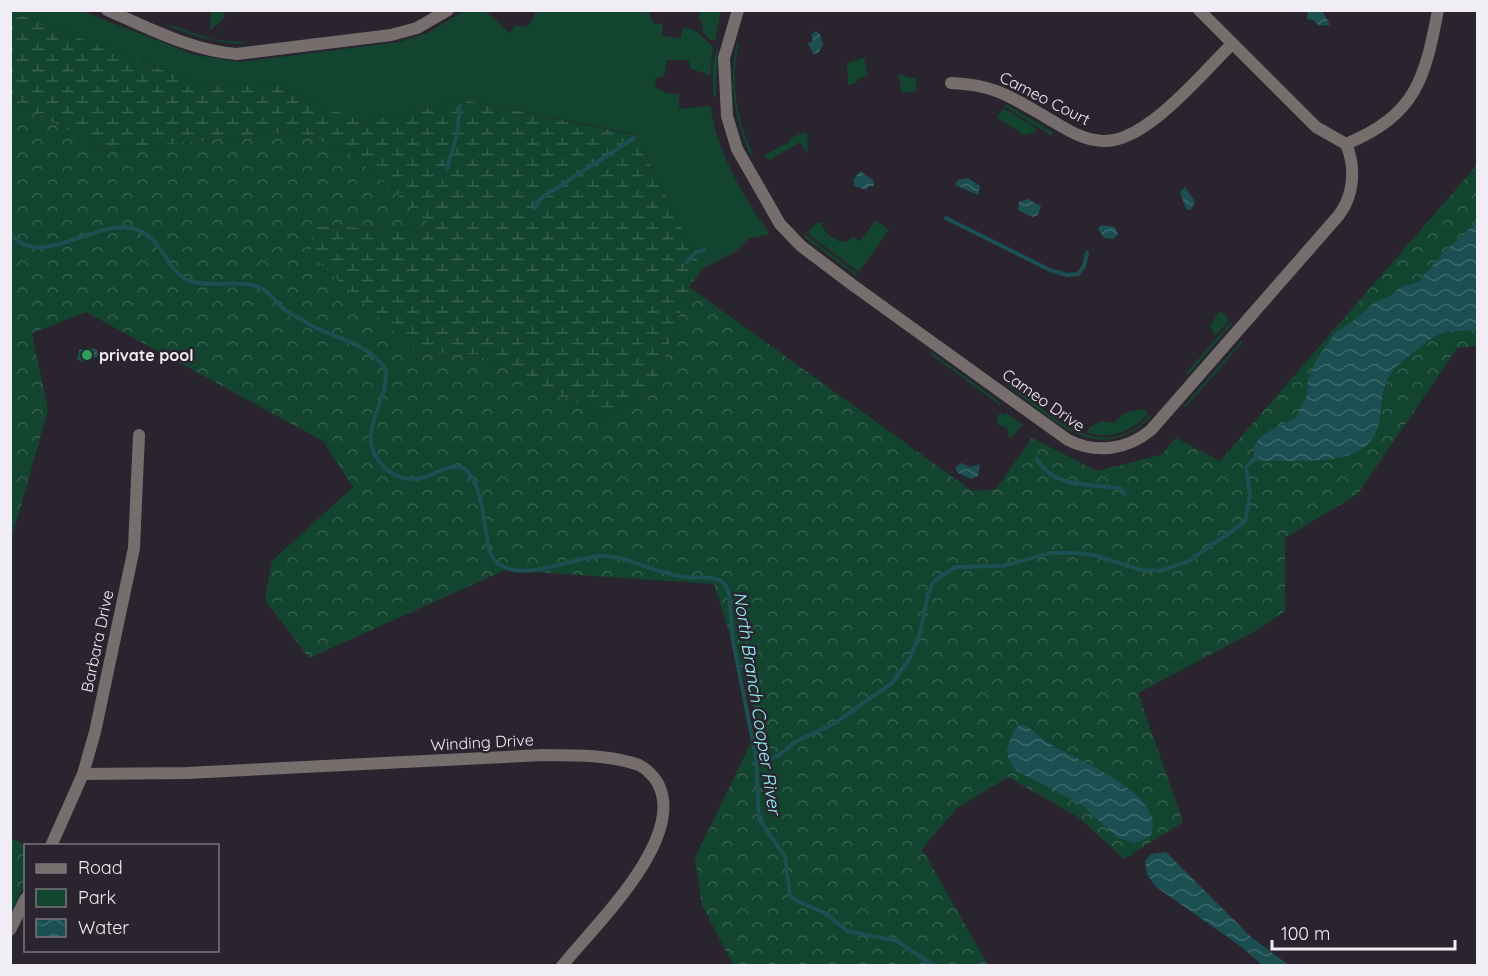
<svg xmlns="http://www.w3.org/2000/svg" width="1488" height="976" viewBox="0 0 1488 976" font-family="Quicksand,sans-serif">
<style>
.green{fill:#134430}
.forest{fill:url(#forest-crowns)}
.wetland{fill:url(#wetland-marsh)}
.water{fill:url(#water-waves)}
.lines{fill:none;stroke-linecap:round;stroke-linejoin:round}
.stream{stroke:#1c4f52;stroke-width:4}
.street{stroke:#766e6d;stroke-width:12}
.leisure-dot{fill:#2e9e5b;stroke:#2a242f;stroke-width:2}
.labels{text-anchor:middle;stroke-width:5;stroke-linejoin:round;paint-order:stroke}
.street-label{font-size:16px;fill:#f1edf5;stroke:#2a242f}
.poi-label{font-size:16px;font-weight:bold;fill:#f1edf5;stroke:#2a242f;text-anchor:start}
.water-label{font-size:18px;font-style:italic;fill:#8ff6fa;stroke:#2a242f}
</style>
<defs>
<pattern id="forest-crowns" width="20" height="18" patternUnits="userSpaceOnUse" patternTransform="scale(1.5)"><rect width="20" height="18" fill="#134430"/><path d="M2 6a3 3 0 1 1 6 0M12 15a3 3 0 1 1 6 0" fill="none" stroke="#365f4f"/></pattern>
<pattern id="wetland-marsh" width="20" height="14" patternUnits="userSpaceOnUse" patternTransform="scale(1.5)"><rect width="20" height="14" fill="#134430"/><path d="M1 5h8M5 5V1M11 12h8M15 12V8" fill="none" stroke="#365f4f"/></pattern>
<pattern id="water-waves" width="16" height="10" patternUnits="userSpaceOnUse" patternTransform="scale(1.5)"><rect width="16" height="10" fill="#1c4f52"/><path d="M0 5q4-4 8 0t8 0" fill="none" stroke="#3d696c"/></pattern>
</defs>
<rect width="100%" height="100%" fill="#2a242f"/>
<!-- green -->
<path class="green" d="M 11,11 L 82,11 L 195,55 L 240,62 L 399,42 L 427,33 L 464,11 L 486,11 L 509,33 L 516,25 L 523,27 L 529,25 L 536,11 L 649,11 L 653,23 L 663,24 L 662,36 L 681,38 L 682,29 C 697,25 702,40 713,46 L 710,76 L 690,68 L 689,60 L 667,60 L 664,76 L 656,78 L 655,87 L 667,93 L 679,94 L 679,109 L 711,106 C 714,147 746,202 770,234 L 748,239 L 735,252 L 702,269 L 635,134 L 464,100 L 363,122 L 272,84 L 207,87 Z
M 211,11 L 224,11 L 225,17 L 210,31 Z
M 700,11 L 721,11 L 715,40 L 710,40 L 703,32 L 702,21 L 699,20 Z
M 171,25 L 214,40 L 244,42 L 243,44 C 217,43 195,37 171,27 Z
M 737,42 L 739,43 C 730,82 736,118 753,154 L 750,154 C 734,117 728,82 737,42 Z
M 718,45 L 716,97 L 713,97 L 713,65 Z
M 864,58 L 868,76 L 859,78 L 856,83 L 848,85 L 847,63 Z
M 898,74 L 916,79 L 917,91 L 902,93 Z
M 1006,104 L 1053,132 L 1052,136 L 1004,106 Z
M 1003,108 L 1036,128 L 1035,132 L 1023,135 C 1015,127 1006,124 997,118 Z
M 807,132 L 808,155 L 800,142 L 770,160 L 763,156 L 791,141 L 791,137 Z
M 876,220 L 889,230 L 859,272 L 807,233 L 816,223 L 821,223 L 826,233 L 840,242 L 847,241 L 853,237 L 860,241 Z
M 806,235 L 857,274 L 856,276 L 804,237 Z
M 1222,312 L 1229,320 L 1215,336 L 1210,326 L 1218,313 Z
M 1231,322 L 1232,324 L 1188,375 L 1186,373 Z
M 1241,341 L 1243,342 L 1185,408 L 1184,406 Z
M 931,352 L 1001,403 L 1000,405 L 930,354 Z
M 1010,384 C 1053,416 1101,468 1150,415 L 1151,417 C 1098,468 1055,421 1009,387 Z
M 1142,409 L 1148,413 C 1133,431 1111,440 1087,433 L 1089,428 L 1101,421 L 1114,423 L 1124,413 Z
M 1000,413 L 1004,415 L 1007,413 L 1023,425 L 1010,439 L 1007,428 L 998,424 L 997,417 Z"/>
<!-- forest -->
<path class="forest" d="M 11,98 L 104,151 L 295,131 L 352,154 L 438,231 L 314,226 L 417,353 L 476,354 L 606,417 L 654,389 L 689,287 L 972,491 L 996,489 L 1032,438 L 1097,471 L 1161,455 L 1176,438 L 1220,461 L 1477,165 L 1477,346 L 1457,348 L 1358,494 L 1285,538 L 1285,611 L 1259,629 L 1138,693 L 1183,822 L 1124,859 L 1078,817 L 1008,777 L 956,809 L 922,849 L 988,965 L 733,965 L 702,905 L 695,858 L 759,726 L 714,584 L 505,570 L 309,658 L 265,600 L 272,561 L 353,487 L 323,441 L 86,312 L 32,333 L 48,410 L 11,541 Z
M 10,837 L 26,846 L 25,882 L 11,915 Z"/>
<!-- wetland -->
<path class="wetland" d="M 11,11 L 207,87 L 272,84 L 363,122 L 464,100 L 635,135 L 702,269 L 689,287 L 654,389 L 606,417 L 476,354 L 417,353 L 310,254 L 314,226 L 437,231 L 352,154 L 295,131 L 104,151 L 11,98 Z"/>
<!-- water -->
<path class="water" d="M 1308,11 L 1323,12 L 1330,25 L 1319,26 L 1313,20 L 1307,19 Z
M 816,31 L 820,34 L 823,45 L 818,53 L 813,54 L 808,43 L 813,41 L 811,35 Z
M 860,171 L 874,181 L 874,186 L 869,186 L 866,190 L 854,186 L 854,179 Z
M 968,178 L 980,186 L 978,195 L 955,185 L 958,180 Z
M 1185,187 L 1195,202 L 1191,210 L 1186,209 L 1180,192 Z
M 1028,199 L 1041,206 L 1038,215 L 1032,217 L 1018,210 L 1019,202 Z
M 1477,222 L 1477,330 L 1444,332 L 1436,336 C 1422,345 1396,364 1388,378 C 1376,401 1388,431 1362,449 C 1339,465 1286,460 1258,461 L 1254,459 L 1254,446 L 1261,436 L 1296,417 L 1307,395 L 1308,379 L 1316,360 L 1335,333 L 1356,319 L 1375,302 L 1392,295 L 1400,287 L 1418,282 L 1445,251 Z
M 1101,225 L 1115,227 L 1118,235 L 1112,239 L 1104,238 L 1098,229 Z
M 88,348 L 96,349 L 99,356 L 84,362 L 77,360 L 79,350 Z
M 961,463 L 970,467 L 980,464 L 978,476 L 971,479 L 958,473 L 955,468 Z
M 1023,724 C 1033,729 1040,738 1050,744 C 1076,760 1170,794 1150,837 L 1135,843 L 1117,838 L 1082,805 L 1017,771 C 1001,753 1008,747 1015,728 Z
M 1166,852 L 1252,938 L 1289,965 L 1262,965 L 1239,945 L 1156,887 L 1147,874 L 1145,861 L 1151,854 Z"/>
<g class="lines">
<!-- stream -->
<path class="stream" d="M 447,169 L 457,134 L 460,106
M 534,209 L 540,199 L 634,138
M 946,218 L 1050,270 L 1067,275 L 1078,274 L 1084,266 L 1087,253
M 10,233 C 38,271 92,221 130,228 C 163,233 165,272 190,281 C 211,288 237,279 259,287 C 269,291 275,301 283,308 C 288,313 296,316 302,320 C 327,337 373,343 386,371 C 388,405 353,434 383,466 C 391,475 405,480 416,479 C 434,478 445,462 464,468 C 490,492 481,549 496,562 C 522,584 570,558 599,556 C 627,555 656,574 684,577 C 698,579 712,574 724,583 L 729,593 L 733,641 L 756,757 L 759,819 L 785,857 L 790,895 L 797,901 L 825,913 L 847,931 L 897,941 L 934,966
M 687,262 L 696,252 L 705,250
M 1037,459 C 1052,489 1094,483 1122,489 L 1125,495
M 757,765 L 779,755 L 795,742 L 835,723 L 892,683 L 910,658 L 920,633 L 928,594 L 934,581 L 955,567 L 1003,566 L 1051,553 L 1075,553 L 1094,555 L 1141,570 L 1159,571 L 1187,562 L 1245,522 L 1250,495 L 1246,467 L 1257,456"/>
<!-- street -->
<path class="street" d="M 107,10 C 149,28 192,51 237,54 L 391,35 L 417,28 L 448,10
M 738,10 L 724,58 L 727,116 L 737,149 L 780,224 L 801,246 L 854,286 L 1068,440 C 1096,454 1127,450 1151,430 L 1339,215 C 1354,195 1356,167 1346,144 L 1316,127 L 1199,10
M 951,83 C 994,85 1008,95 1044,116 C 1063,127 1080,140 1103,141 C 1146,143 1202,73 1232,44
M 1346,144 C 1416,115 1425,79 1438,10
M 83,774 L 187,773 L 543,755 C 575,756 608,754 639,765 C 647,769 657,779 660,788 C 682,843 594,926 562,966
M 51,846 L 83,774 L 95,732 L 134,548 L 139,435
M 10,930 L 26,898"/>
</g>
<!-- markers -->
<circle class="leisure-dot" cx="87" cy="355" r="6"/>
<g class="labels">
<!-- street labels -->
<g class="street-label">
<text transform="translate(1045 98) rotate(27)" y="6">Cameo Court</text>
<text transform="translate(1044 400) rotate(35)" y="6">Cameo Drive</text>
<text transform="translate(97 641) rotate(-78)" y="6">Barbara Drive</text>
<text transform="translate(482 742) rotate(-3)" y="6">Winding Drive</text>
</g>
<!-- poi labels -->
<g class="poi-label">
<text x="99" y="361">private pool</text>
</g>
<!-- water labels -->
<g class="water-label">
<text transform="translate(757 703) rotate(81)" y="6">North Branch Cooper River</text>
</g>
</g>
<!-- border -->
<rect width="1488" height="976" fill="none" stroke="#f1edf5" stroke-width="24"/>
<!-- legend -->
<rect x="24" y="844" width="195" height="108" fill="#2a242f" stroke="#7a747e" stroke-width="1.5"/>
<rect x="36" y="864" width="30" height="9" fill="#766e6d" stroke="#7a747e" stroke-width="1.5"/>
<text x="78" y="874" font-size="18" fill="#f1edf5">Road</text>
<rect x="36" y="889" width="30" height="18" fill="#134430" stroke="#7a747e" stroke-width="1.5"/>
<text x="78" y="904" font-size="18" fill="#f1edf5">Park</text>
<rect x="36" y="919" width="30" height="18" fill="url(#water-waves)" stroke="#7a747e" stroke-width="1.5"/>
<text x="78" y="934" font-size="18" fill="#f1edf5">Water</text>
<!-- scale -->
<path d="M1272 940v9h183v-9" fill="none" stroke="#f1edf5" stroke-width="3"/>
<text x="1281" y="940" font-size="18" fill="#f1edf5" stroke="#2a242f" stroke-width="4.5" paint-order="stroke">100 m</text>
</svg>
